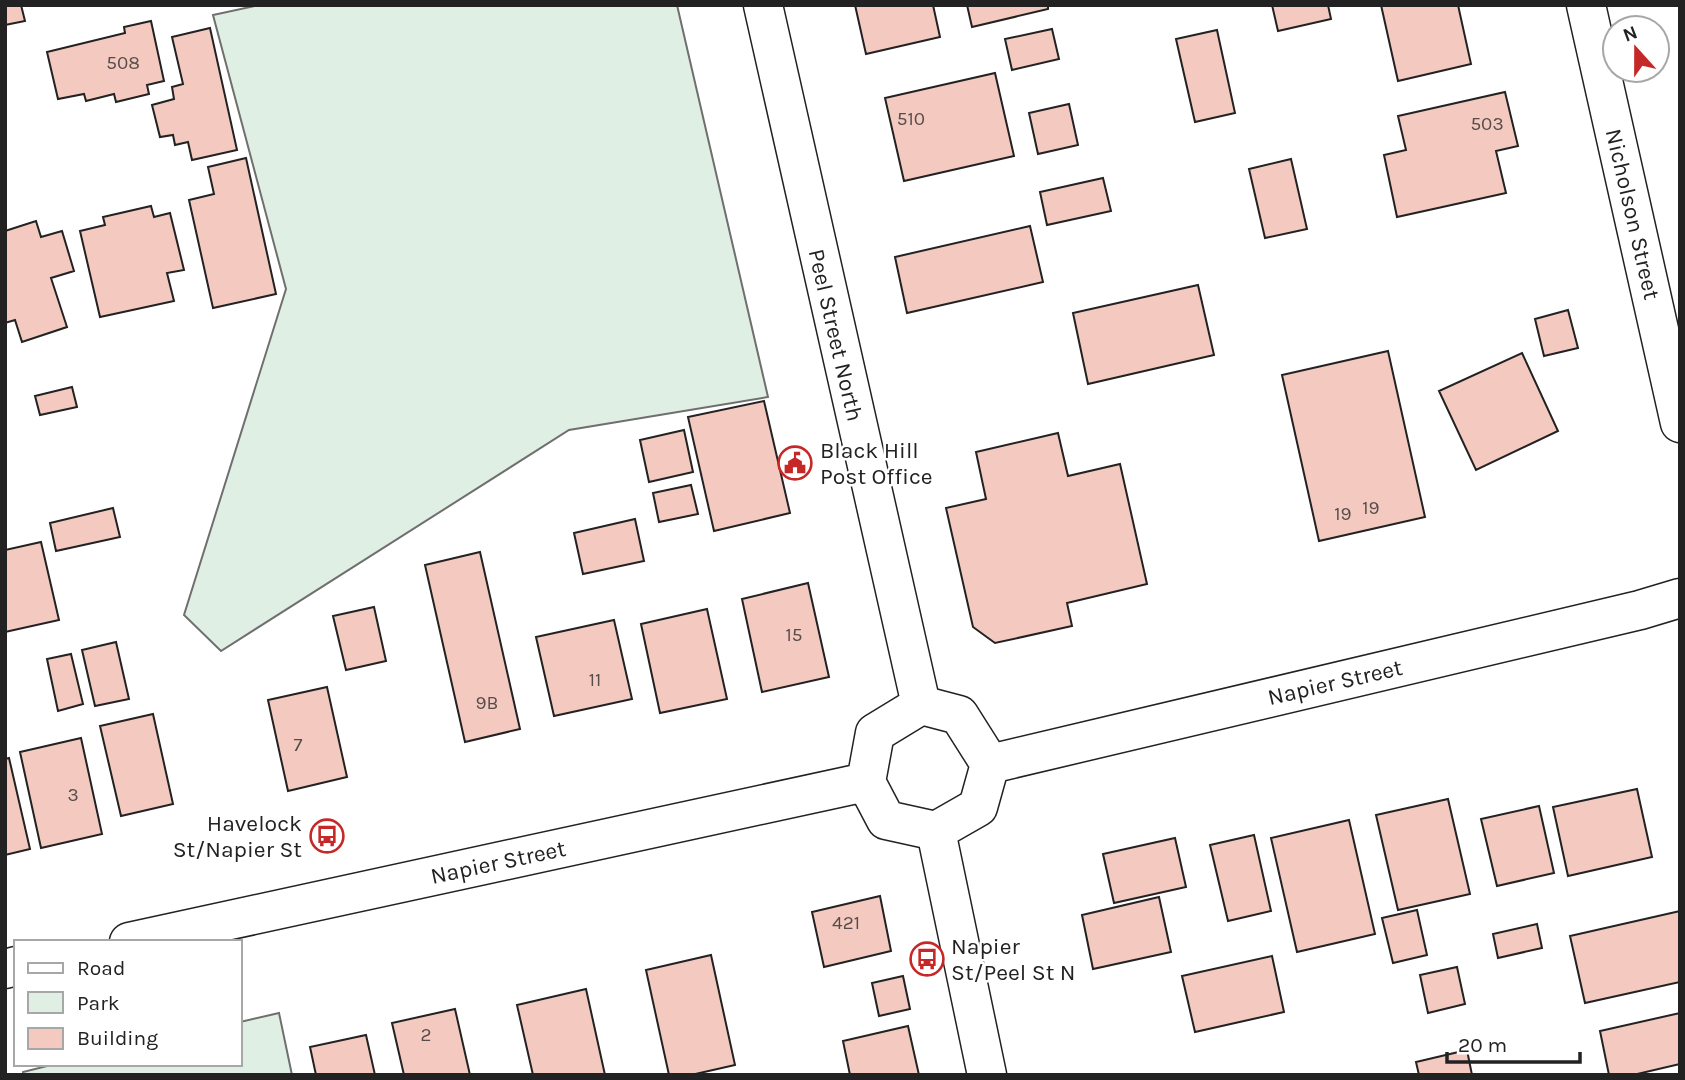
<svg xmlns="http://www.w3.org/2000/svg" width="1685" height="1080" viewBox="0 0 1685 1080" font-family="Karla,sans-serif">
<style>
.green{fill:#e0efe3;stroke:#6f6f6f;stroke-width:2}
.building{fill:#f3c9c0;stroke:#222;stroke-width:2}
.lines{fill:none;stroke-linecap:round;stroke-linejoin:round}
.minor-casing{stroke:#222;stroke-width:41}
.minor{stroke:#fff;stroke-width:38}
.labels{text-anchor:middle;stroke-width:5;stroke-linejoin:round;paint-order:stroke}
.number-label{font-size:19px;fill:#564c4a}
.street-label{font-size:23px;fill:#222;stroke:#fff}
.poi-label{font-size:23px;fill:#222;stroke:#fff;text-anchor:start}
</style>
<rect width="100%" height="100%" fill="#fff"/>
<!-- green -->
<path class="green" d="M 259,5 L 677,5 L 768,397 L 569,430 L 221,651 L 184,615 L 286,289 L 213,15 Z
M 279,1013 L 292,1075 L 23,1075 L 23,1072 L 55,1064 L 240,1064 L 240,1022 Z"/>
<!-- building -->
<path class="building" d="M 5,5 L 21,5 L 25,21 L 5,25 Z
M 855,5 L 933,5 L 940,37 L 866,54 Z
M 967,5 L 1048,5 L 1048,9 L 972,27 Z
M 1272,5 L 1328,5 L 1331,19 L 1278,31 Z
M 1381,5 L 1458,5 L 1471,64 L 1398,81 Z
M 151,21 L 164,81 L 147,85 L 149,94 L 116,102 L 114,94 L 86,101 L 84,94 L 58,99 L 47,52 L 125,33 L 124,27 Z
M 210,28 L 237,150 L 192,160 L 188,142 L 175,145 L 173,135 L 160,137 L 152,105 L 174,99 L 172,87 L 183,84 L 172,37 Z
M 1052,29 L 1059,59 L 1012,70 L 1005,39 Z
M 1217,30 L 1235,113 L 1195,122 L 1176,39 Z
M 995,73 L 1014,156 L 904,181 L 885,98 Z
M 1505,92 L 1518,146 L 1496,151 L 1506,193 L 1397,217 L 1384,155 L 1406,150 L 1398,116 Z
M 1069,104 L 1078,145 L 1038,154 L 1029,113 Z
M 246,158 L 276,294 L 213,308 L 189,200 L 214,194 L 208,167 Z
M 1291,159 L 1307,229 L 1265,238 L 1249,169 Z
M 1103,178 L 1111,211 L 1047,225 L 1040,192 Z
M 151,206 L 154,217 L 170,213 L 184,270 L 167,273 L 174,301 L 100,317 L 80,231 L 105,225 L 103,217 Z
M 36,221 L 41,237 L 62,231 L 74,271 L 51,278 L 67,327 L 22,342 L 15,320 L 5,323 L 5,231 Z
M 1030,226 L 1043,282 L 907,313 L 895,257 Z
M 1198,285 L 1214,355 L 1088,384 L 1073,313 Z
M 1568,310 L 1578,348 L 1544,356 L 1535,319 Z
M 1388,351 L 1425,517 L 1319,541 L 1282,375 Z
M 1522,353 L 1558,431 L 1476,470 L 1439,391 Z
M 72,387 L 77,407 L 40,415 L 35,396 Z
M 764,401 L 790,513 L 714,531 L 688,417 Z
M 684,430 L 693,472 L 649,482 L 640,440 Z
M 1058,433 L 1068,476 L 1120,464 L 1147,584 L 1067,603 L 1072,626 L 995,643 L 973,627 L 946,508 L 986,499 L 976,452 Z
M 691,485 L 698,514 L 659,522 L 653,493 Z
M 113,508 L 120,537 L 56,551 L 50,523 Z
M 635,519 L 644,561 L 583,574 L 574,533 Z
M 41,542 L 59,620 L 5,632 L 5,550 Z
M 480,552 L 520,729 L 465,742 L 425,565 Z
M 808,583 L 829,677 L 762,692 L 742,599 Z
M 374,607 L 386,661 L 346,670 L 333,616 Z
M 707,609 L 727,699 L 660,713 L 641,624 Z
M 614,620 L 632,699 L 554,716 L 536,637 Z
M 116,642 L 129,699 L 95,706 L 82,650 Z
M 71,654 L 83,704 L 58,711 L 47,659 Z
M 327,687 L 347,777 L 288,791 L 268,700 Z
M 153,714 L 173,804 L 121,816 L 100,726 Z
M 81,738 L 102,834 L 41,848 L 20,752 Z
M 9,758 L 30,849 L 5,855 L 5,759 Z
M 1637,789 L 1652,857 L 1568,876 L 1553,807 Z
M 1448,799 L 1470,894 L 1398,910 L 1376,815 Z
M 1539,806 L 1554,873 L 1497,886 L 1481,819 Z
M 1349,820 L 1375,934 L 1297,952 L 1271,838 Z
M 1254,835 L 1271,911 L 1228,921 L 1210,845 Z
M 1175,838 L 1186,887 L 1114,903 L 1103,854 Z
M 880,896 L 891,951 L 824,967 L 812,912 Z
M 1159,897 L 1171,952 L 1093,969 L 1082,915 Z
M 1417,910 L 1427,955 L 1393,963 L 1382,918 Z
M 1680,911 L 1680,982 L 1585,1003 L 1570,936 Z
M 1537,924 L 1542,948 L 1498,958 L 1493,934 Z
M 711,955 L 735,1065 L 691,1075 L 669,1075 L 646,970 Z
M 1272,956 L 1284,1012 L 1195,1032 L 1182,976 Z
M 1457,967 L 1465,1004 L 1428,1013 L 1420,975 Z
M 903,976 L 910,1009 L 879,1016 L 872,983 Z
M 586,989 L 605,1075 L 533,1075 L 517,1005 Z
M 455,1009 L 470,1075 L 404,1075 L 392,1023 Z
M 1680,1013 L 1680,1064 L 1633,1075 L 1609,1075 L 1600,1031 Z
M 908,1026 L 919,1075 L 850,1075 L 843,1041 Z
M 366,1035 L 375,1075 L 316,1075 L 310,1047 Z
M 1467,1050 L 1472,1075 L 1419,1075 L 1416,1062 Z"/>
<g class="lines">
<defs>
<path id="minor" d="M 763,5 L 921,705
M 1586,5 L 1680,423
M 921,705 L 959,715 L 990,764 L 978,807 L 936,831 L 886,820 L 866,782 L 875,733 Z
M 990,764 L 1640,610 L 1680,598
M 936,831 L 987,1075
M 129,942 L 866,782
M 5,969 L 16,966"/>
</defs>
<!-- minor casing -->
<use href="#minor" class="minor-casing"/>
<!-- minor -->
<use href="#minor" class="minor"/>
</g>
<!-- icons -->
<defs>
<symbol id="civic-ring" viewBox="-11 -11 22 22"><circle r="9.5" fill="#fff" stroke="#c62828" stroke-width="1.5"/><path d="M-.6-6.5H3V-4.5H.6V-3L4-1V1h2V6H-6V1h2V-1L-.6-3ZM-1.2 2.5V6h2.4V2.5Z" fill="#c62828"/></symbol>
<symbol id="bus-ring" viewBox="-11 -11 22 22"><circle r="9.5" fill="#fff" stroke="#c62828" stroke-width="1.5"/><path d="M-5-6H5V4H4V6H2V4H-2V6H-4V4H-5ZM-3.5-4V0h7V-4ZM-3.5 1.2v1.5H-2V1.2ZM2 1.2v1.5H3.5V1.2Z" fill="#c62828"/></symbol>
</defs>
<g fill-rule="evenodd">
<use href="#civic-ring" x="776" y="444" width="38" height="38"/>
<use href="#bus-ring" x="308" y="817" width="38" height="38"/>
<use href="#bus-ring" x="908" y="940" width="38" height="38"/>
</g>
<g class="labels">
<!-- number labels -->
<g class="number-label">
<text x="123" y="69">508</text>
<text x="911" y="125">510</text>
<text x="1487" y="130">503</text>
<text x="1371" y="514">19</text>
<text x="1343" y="520">19</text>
<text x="794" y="641">15</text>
<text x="595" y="686">11</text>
<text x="487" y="709">9B</text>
<text x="298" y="751">7</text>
<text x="73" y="801">3</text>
<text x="846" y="929">421</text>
<text x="426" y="1041">2</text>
</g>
<!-- street labels -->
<g class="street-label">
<text transform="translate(1633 214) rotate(77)" y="8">Nicholson Street</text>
<text transform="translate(836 335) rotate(77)" y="8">Peel Street North</text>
<text transform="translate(1335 682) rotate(-13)" y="8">Napier Street</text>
<text transform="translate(498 862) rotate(-12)" y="8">Napier Street</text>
</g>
<!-- poi labels -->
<g class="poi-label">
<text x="820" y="458">Black Hill<tspan x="820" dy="26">Post Office</tspan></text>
<text x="302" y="831" text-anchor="end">Havelock<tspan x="302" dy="26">St/Napier St</tspan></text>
<text x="951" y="954">Napier<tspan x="951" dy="26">St/Peel St N</tspan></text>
</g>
</g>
<!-- border -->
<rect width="1685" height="1080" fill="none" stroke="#222222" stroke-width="14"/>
<!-- legend -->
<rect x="14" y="940" width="228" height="126" fill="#ffffff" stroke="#a7a7a7" stroke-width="2"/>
<rect x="28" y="963" width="35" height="10" fill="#ffffff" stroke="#a7a7a7" stroke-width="2"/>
<text x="77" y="975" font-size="21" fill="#222222">Road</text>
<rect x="28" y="992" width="35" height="21" fill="#e0efe3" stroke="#a7a7a7" stroke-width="2"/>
<text x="77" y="1010" font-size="21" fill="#222222">Park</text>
<rect x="28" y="1028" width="35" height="21" fill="#f3c9c0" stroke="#a7a7a7" stroke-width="2"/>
<text x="77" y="1045" font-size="21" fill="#222222">Building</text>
<!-- north arrow -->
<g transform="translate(1636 49) rotate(339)"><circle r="33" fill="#ffffff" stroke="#a7a7a7" stroke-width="2"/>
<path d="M0-5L12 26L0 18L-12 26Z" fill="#c62828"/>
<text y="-10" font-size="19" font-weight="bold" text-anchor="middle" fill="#222222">N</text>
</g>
<!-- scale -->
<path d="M1447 1052v10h133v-10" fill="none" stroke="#222222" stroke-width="3.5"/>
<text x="1458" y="1052" font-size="21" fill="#222222" stroke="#ffffff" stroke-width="5" paint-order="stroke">20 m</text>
</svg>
